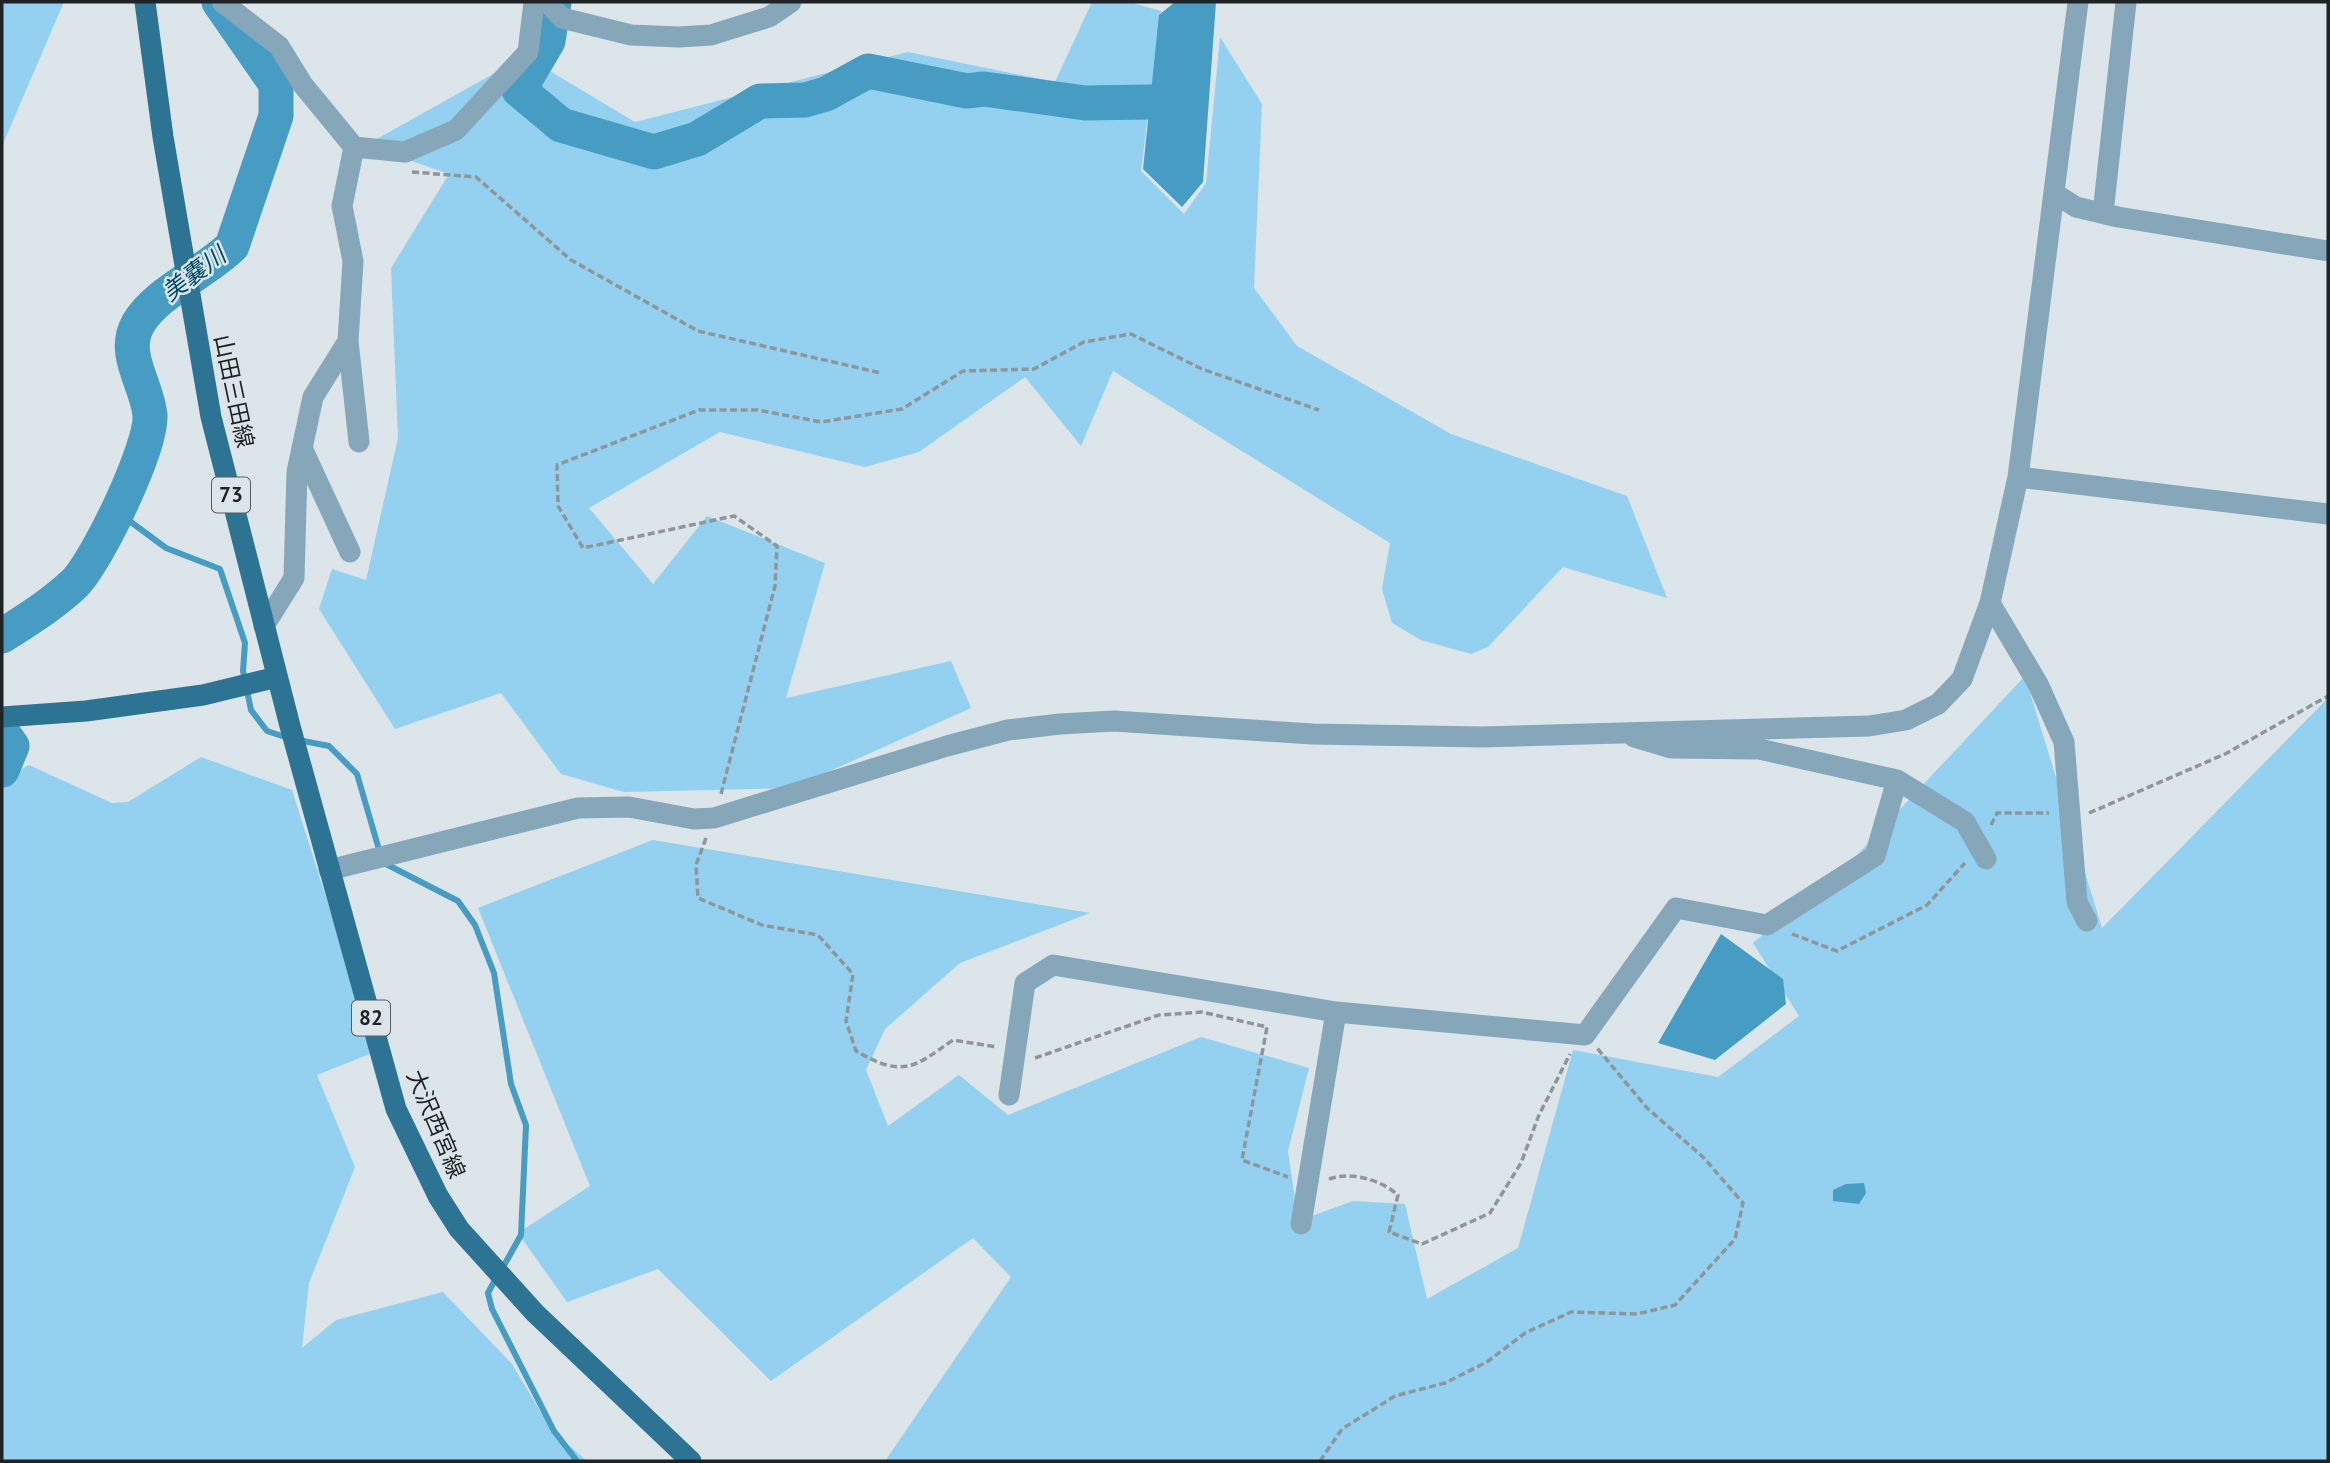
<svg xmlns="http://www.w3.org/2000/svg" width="2330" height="1463" viewBox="0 0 2330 1463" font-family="'PT Sans','Noto Sans JP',sans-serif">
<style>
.green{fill:#94d1f0}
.water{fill:#479cc4}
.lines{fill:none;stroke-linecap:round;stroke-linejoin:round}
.stream{stroke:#479cc4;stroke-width:6}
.river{stroke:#479cc4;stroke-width:35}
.path{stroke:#8e969a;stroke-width:3.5;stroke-dasharray:7 3.5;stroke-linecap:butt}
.minor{stroke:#85a7b9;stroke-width:21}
.major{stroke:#2c7394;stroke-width:21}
.labels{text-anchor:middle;stroke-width:5;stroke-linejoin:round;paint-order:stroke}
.shield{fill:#dbe5ea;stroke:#575d60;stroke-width:2}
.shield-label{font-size:21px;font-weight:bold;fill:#1f2325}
.street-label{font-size:23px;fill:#1f2325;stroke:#dbe5ea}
.water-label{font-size:24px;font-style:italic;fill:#004a66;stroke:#dbe5ea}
</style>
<rect width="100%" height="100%" fill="#dbe5ea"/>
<!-- green -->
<path class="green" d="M 2,2 L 64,2 L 2,146 Z
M 1092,2 L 1129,2 L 1161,11 L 1141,171 L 1184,214 L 1206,183 L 1220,37 L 1262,104 L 1254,288 L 1297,346 L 1451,434 L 1627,496 L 1667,598 L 1563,567 L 1488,647 L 1471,654 L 1421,640 L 1392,623 L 1382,589 L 1390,543 L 1113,371 L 1081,446 L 1025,377 L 919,452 L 865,467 L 720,432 L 589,508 L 653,584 L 707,516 L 825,563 L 786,698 L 951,661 L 971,708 L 792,788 L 624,792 L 561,774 L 501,693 L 395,729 L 319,609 L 332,569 L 366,580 L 398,438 L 391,268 L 449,174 L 366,145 L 525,56 L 635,122 L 908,52 L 1055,82 Z
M 2025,676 L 2102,928 L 2328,698 L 2328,1461 L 885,1461 L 1011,1277 L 973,1238 L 771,1381 L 658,1269 L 567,1302 L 518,1233 L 590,1186 L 478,908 L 653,840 L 1090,913 L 960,963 L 885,1029 L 866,1070 L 888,1126 L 959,1075 L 1008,1115 L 1201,1037 L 1309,1068 L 1288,1151 L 1298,1221 L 1353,1201 L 1405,1204 L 1427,1299 L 1518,1248 L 1573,1050 L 1718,1077 L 1799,1016 L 1753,943 L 1858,854 Z
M 201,757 L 292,790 L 375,1052 L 317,1075 L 355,1167 L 309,1283 L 302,1348 L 336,1320 L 443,1292 L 512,1364 L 552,1431 L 587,1461 L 2,1461 L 2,781 L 29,765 L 112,803 L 128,802 Z"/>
<!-- water -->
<path class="water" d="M 1175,2 L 1216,2 L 1203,182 L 1182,207 L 1143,169 L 1159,15 Z
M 1721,934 L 1783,979 L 1786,1004 L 1715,1060 L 1658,1043 Z
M 1864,1183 L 1866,1193 L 1859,1204 L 1833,1201 L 1833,1190 L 1846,1184 Z"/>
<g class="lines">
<!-- stream -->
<path class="stream" d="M 116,511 L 166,548 L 220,569 L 245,643 L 243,671 L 251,710 L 267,731 L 288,738
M 298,740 L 329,746 L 357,774 L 380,853
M 384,863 L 458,901 L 475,925 L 494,973 L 511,1084 L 526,1125 L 521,1235 L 502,1269
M 496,1278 L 488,1293 L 492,1309 L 554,1431 L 577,1461"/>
<!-- river -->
<path class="river" d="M 554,2 L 548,41 L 519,90 L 561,125 L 654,152 L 697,139 L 760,101 L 805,100 L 826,94 L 868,71 L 967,91 L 984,89 L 1085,103 L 1150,102
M 2,636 C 27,620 53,604 75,583 C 98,559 152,447 150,415 C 147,384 121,354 138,324 C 156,292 205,273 232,246 L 276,116 L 276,84 L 219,2
M 2,732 L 12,746 L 2,770"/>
<!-- path -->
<path class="path" d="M 412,172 L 476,177 L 571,260 L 698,331 L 881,373
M 721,794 L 775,586 L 777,546 L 734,516 L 583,548 L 558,506 L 557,465 L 699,410 L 758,410 L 821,422 L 902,409 L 963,371 L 1034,369 L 1084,342 L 1131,334 L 1202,369 L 1319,410
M 2089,813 L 2225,754 L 2328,696
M 1991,825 L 1997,813 L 2049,813
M 706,838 L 696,865 L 698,898 L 762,925 L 818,935 L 853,974 L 846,1021 L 856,1051 C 903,1078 913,1068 953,1040 L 997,1047
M 1792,934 L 1837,951 L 1927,905 L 1965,863
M 1035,1058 L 1159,1015 L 1202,1012 L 1267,1027 L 1242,1160 L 1288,1177
M 1329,1179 C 1352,1171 1381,1180 1398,1195 L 1389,1232 L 1422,1244 L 1490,1213 L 1521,1163 L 1539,1115 L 1570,1054
M 1320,1461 L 1342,1429 L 1395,1396 L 1445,1383 L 1487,1362 L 1525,1333 L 1571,1312 L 1637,1314 L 1675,1305 L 1735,1239 L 1743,1203 L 1703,1157 L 1647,1108 L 1597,1048"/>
<!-- minor -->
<path class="minor" d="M 222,2 L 279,46 L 303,85 L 354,147 L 405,152 L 456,130 L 528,52 L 534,2
M 547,2 L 562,18 L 631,35 L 679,37 L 711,35 L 769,17 L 791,2
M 2078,2 L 2018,477 L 2328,514
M 2054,193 L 2076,207 L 2118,217 L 2328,251
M 2103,213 L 2126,2
M 348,341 L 359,442
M 302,448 L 350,552
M 1990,603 L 2038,684 L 2064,742 L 2077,902 L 2087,921
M 264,626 L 294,578 L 297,472 L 313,397 L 348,341 L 353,261 L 342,206 L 354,147
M 1897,780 L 1965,822 L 1986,859
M 329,870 L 578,808 L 629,807 L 694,819 L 714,818 L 947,746 L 1008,730 L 1060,724 L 1114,721 L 1312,734 L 1482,737 L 1869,726 L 1906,720 L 1938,704 L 1962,679 L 1990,603 L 2018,477
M 1336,1012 L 1585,1035 L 1676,908 L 1767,925 L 1875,856 L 1897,780 L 1759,749 L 1671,748 L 1634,737
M 1009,1095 L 1025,983 L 1053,965 L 1336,1012 L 1301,1224"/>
<!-- major -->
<path class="major" d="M 145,2 L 163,137 L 211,417 L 290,726 L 396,1109 L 438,1196 L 459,1229 L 535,1313 L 691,1461
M 2,717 L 86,711 L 203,695 L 277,677"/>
</g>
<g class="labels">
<!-- shield labels -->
<g class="shield">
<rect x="212" y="477.5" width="38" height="35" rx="5"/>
<rect x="352" y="1000.5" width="38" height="35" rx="5"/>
</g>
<g class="shield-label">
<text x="231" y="502">73</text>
<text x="371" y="1025">82</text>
</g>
<!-- street labels -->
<g class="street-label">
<text transform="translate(234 391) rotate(78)" y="8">山田三田線</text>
<text transform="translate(436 1124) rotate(67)" y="8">大沢西宮線</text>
</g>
<!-- water labels -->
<g class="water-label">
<text transform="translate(194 274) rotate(-37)" y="8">美嚢川</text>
</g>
</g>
<!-- border -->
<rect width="2330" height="1463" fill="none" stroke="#1f2325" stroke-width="7"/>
</svg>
